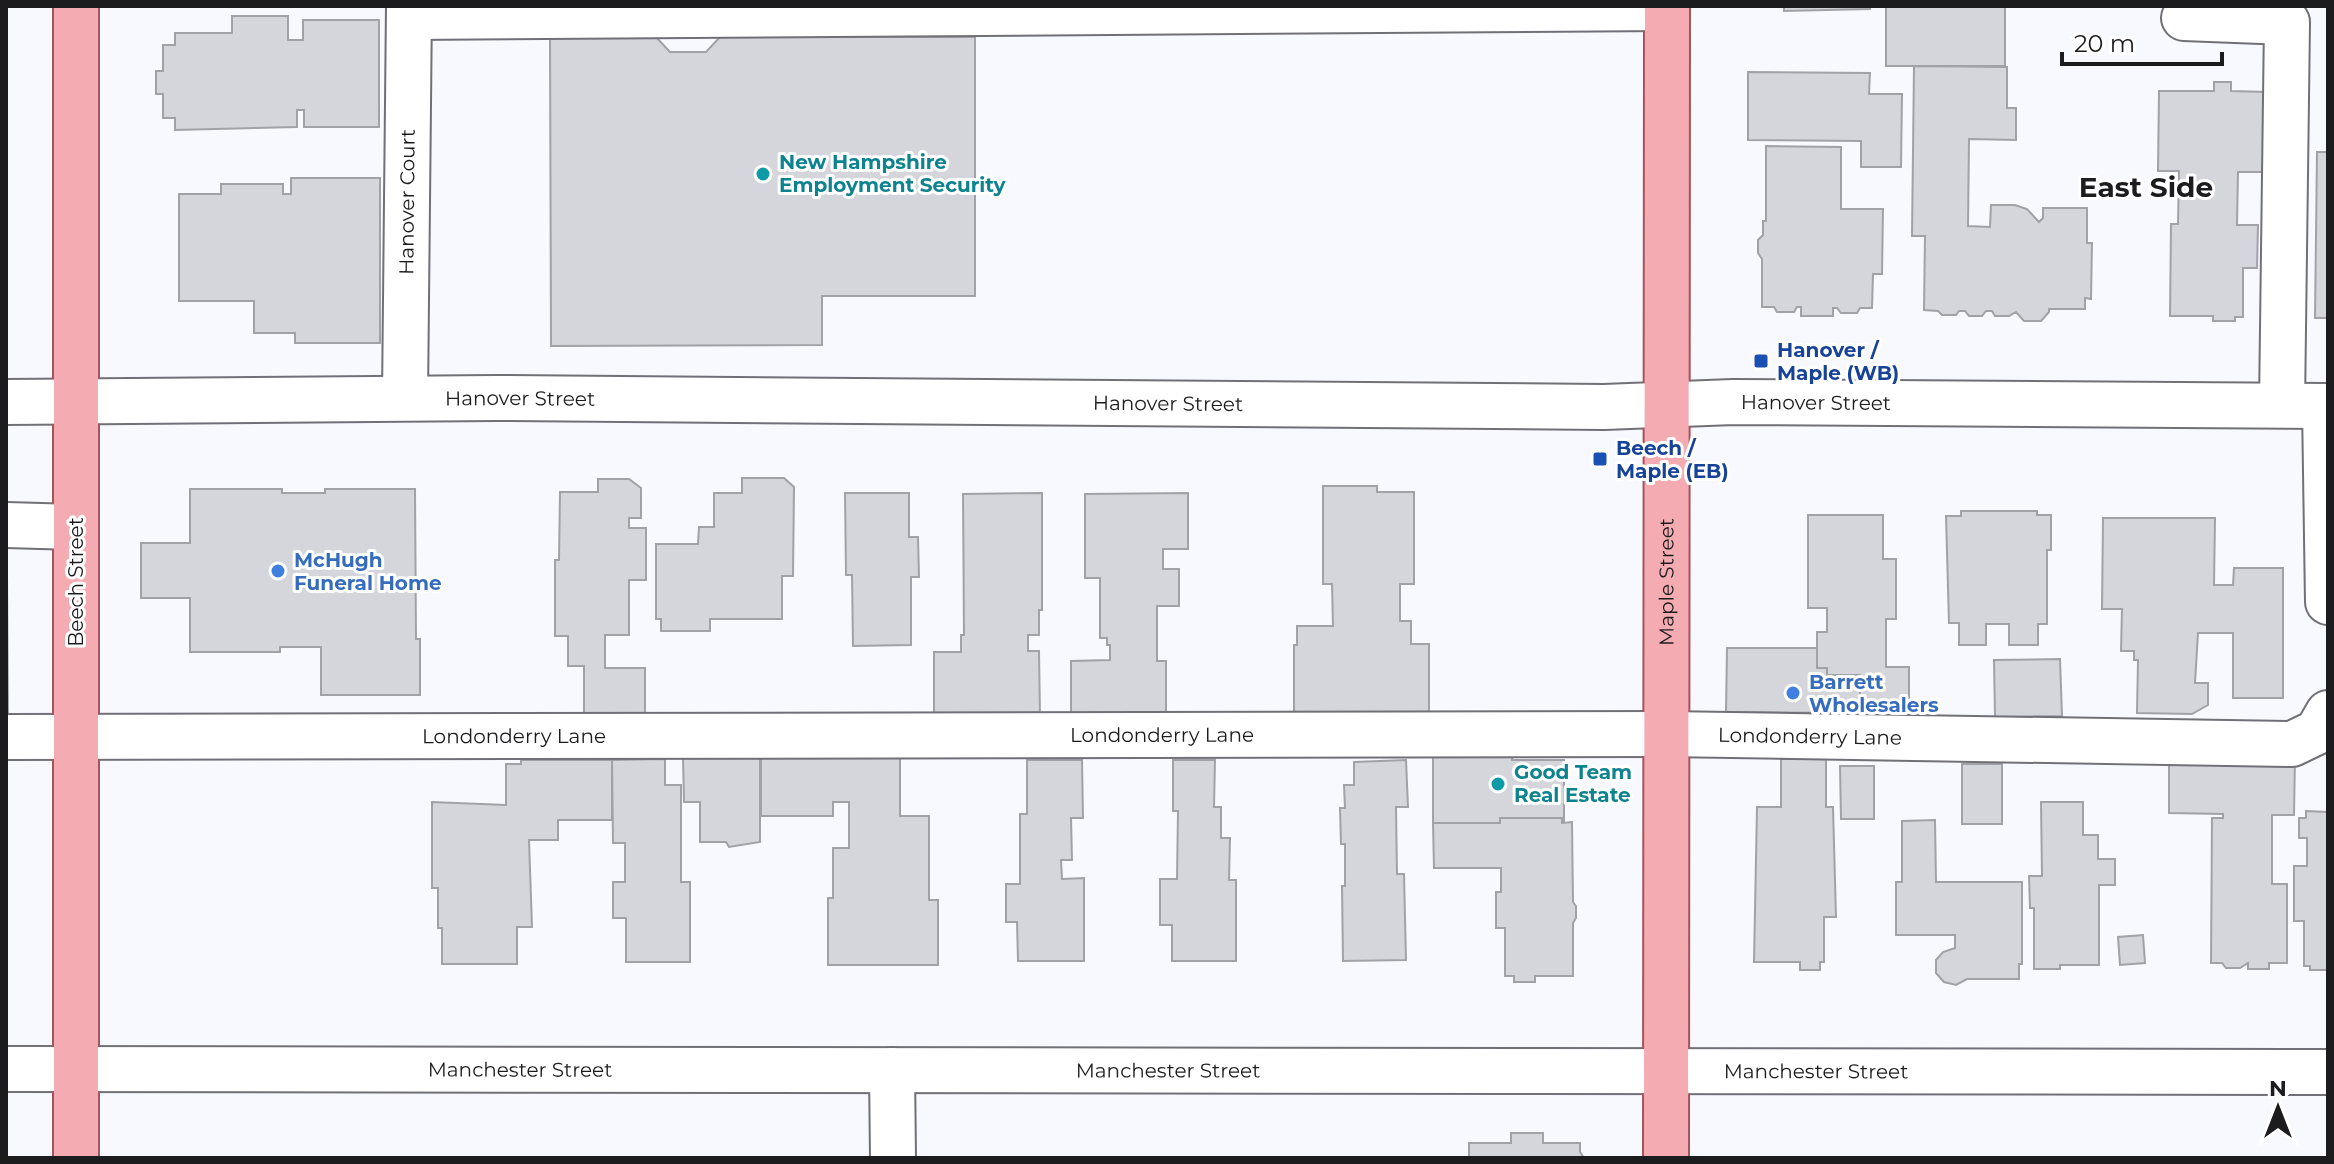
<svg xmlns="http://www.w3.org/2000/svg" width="2334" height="1164" viewBox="0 0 2334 1164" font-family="Montserrat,sans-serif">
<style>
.building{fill:#d5d5dc;stroke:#a1a1a7;stroke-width:2}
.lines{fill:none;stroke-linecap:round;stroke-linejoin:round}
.minor-casing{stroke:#707076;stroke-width:48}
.major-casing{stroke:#a3555c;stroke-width:48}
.minor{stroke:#fff;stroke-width:44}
.major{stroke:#f4abb1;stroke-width:44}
.culture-dot{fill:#0f9aa8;stroke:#fff;stroke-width:3}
.transit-dot{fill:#1a4fb4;stroke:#fff;stroke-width:3}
.shop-dot{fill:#3f7fe0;stroke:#fff;stroke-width:3}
.labels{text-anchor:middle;stroke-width:6;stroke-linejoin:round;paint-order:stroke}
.culture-label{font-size:20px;font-weight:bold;fill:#0d838f;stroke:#fff;text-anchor:start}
.street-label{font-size:20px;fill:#1c1c1e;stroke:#fff}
.transit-label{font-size:20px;font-weight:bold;fill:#164399;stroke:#fff;text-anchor:start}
.shop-label{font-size:20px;font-weight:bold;fill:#366cbe;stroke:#fff;text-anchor:start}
.district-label{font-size:28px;font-weight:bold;fill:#1c1c1e;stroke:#fff}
</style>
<rect width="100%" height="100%" fill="#f8f8ff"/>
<!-- building -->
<path class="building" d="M 1784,6 L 1870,6 L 1870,9 L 1784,11 Z
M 1886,6 L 2005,6 L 2005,66 L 1886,66 Z
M 232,16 L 288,16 L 288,40 L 303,40 L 303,20 L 379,20 L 379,127 L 304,127 L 304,110 L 297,110 L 297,127 L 175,130 L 175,118 L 163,118 L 163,94 L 156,94 L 156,71 L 163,71 L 163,45 L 175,45 L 175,33 L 232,33 Z
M 550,37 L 656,37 L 670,52 L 706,52 L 720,37 L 975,37 L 975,296 L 822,296 L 822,345 L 551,346 Z
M 1914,66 L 2007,67 L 2007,108 L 2016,108 L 2016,140 L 1969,139 L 1968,226 L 1990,227 L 1991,205 L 2015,205 L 2027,209 L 2039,222 L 2043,218 L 2043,208 L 2087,208 L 2087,243 L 2092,243 L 2091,299 L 2085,298 L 2085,309 L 2049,309 L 2049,312 L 2041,321 L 2024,321 L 2016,312 L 2009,316 L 1995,316 L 1992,311 L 1986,311 L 1982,316 L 1969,316 L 1965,311 L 1959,311 L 1956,315 L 1942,315 L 1938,311 L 1924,310 L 1925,236 L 1912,236 Z
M 1748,72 L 1870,73 L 1869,94 L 1902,94 L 1901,167 L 1861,167 L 1861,141 L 1748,140 Z
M 2214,82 L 2231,82 L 2231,91 L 2269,92 L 2268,172 L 2238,172 L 2237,225 L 2258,225 L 2257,268 L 2243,268 L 2243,317 L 2235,317 L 2235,321 L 2213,321 L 2213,316 L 2170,316 L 2171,224 L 2178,224 L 2179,171 L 2158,171 L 2159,91 L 2214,91 Z
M 1766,146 L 1841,147 L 1841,209 L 1883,209 L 1882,274 L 1873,274 L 1872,308 L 1860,308 L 1857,313 L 1841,313 L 1837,308 L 1833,308 L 1833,316 L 1801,316 L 1801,307 L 1797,307 L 1794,312 L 1777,312 L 1774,307 L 1762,307 L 1762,259 L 1758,253 L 1758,240 L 1763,235 L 1763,221 L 1766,221 Z
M 2317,152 L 2328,152 L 2328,318 L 2315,318 Z
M 291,178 L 380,178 L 380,343 L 295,343 L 295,333 L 254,333 L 254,301 L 179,301 L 179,194 L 221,194 L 221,184 L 283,184 L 283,194 L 291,194 Z
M 742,478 L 784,478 L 794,487 L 793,576 L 782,576 L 782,619 L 710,619 L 710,631 L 661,631 L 661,619 L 656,619 L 656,544 L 698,544 L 699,527 L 714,527 L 714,493 L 742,493 Z
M 598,479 L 629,479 L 641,488 L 641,518 L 629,518 L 629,528 L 646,528 L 646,580 L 629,580 L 629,635 L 605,635 L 605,668 L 645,668 L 645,715 L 584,715 L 584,666 L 568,666 L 568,636 L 555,636 L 555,560 L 559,560 L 560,492 L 598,492 Z
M 1323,486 L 1377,486 L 1377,492 L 1414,492 L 1414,584 L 1400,584 L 1400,621 L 1411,621 L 1411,644 L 1429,644 L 1429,715 L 1294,716 L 1294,645 L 1297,645 L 1297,626 L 1333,626 L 1332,584 L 1323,584 Z
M 190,489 L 282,489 L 282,493 L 325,493 L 325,489 L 415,489 L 416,639 L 420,639 L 420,695 L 321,695 L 321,647 L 280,647 L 280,652 L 190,652 L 190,598 L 141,598 L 141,543 L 190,543 Z
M 845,493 L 909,493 L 909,537 L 918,537 L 919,577 L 911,577 L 911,645 L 853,646 L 852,575 L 846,575 Z
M 1042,493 L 1042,610 L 1039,610 L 1039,635 L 1028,635 L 1028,651 L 1039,651 L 1040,716 L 934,716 L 934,652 L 961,652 L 961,635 L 964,635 L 963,494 Z
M 1188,493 L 1188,549 L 1163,549 L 1163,569 L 1179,569 L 1179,606 L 1157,606 L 1157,661 L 1166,661 L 1166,716 L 1071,716 L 1071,661 L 1110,660 L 1110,645 L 1107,645 L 1107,638 L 1100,638 L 1100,578 L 1085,578 L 1085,494 Z
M 1961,511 L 2037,511 L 2037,515 L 2051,515 L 2051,550 L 2047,550 L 2047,624 L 2038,624 L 2038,645 L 2009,645 L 2009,624 L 1986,624 L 1986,645 L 1959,645 L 1959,623 L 1949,623 L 1946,516 L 1961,516 Z
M 1808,515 L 1883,515 L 1883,559 L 1896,559 L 1896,619 L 1886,619 L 1886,667 L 1909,667 L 1909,718 L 1860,718 L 1860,675 L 1827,675 L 1827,668 L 1817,668 L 1817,632 L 1827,632 L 1827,608 L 1808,608 Z
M 2103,518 L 2215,518 L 2214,585 L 2233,585 L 2234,568 L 2283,568 L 2283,698 L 2233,698 L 2233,633 L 2198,633 L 2195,683 L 2208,683 L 2208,705 L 2192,714 L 2137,713 L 2138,660 L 2134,660 L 2134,651 L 2121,651 L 2122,609 L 2102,609 Z
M 6,574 L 7,574 L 8,713 L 6,713 Z
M 1727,648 L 1817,648 L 1817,668 L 1827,668 L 1827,675 L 1860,675 L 1860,713 L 1726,712 Z
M 2060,659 L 2062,716 L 1995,717 L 1994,660 Z
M 1433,757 L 1512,757 L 1512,760 L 1564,760 L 1564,823 L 1562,818 L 1500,818 L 1500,823 L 1433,823 Z
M 2169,757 L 2295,757 L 2294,815 L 2272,815 L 2272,884 L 2287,884 L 2287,963 L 2269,963 L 2269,969 L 2248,969 L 2248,963 L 2240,968 L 2226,968 L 2222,963 L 2211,963 L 2212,818 L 2223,818 L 2223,814 L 2169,813 Z
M 683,758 L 760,758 L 760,842 L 729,847 L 726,842 L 700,842 L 700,802 L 684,802 Z
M 761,758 L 900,758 L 900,816 L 929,816 L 929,900 L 938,900 L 938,965 L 828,965 L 828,898 L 833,898 L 833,848 L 849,848 L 849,802 L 833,802 L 833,816 L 761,816 Z
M 665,759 L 665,785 L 681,785 L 681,882 L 690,882 L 690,962 L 626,962 L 626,918 L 613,918 L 613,882 L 625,882 L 625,843 L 613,843 L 612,760 Z
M 1781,759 L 1826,759 L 1826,807 L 1833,807 L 1836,917 L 1824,917 L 1824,962 L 1820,962 L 1820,970 L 1800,970 L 1800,962 L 1754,962 L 1757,807 L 1781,807 Z
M 521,760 L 612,760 L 612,820 L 558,820 L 558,840 L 529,840 L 532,927 L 517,927 L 517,964 L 442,964 L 442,928 L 438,928 L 438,888 L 432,888 L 432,802 L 506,805 L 506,764 L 521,764 Z
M 1027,760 L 1082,760 L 1083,818 L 1071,818 L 1072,860 L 1061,860 L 1062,879 L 1084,878 L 1084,961 L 1018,961 L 1017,922 L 1006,922 L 1006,884 L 1020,884 L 1020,814 L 1027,814 Z
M 1173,760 L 1215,760 L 1214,807 L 1221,807 L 1221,838 L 1230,838 L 1229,880 L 1236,880 L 1236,961 L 1172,961 L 1172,925 L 1160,925 L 1160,879 L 1177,879 L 1178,811 L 1173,811 Z
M 1406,760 L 1408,807 L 1396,807 L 1397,874 L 1404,874 L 1406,960 L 1343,961 L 1342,886 L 1345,886 L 1345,844 L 1341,844 L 1340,808 L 1345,808 L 1344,785 L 1354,785 L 1354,762 Z
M 1962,764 L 2002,764 L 2002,824 L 1962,824 Z
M 1840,766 L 1874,766 L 1874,819 L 1841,819 Z
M 2041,802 L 2083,802 L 2083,835 L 2098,835 L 2098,859 L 2115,859 L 2115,885 L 2099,885 L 2099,965 L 2060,965 L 2060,969 L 2034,969 L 2034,908 L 2030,908 L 2029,876 L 2042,876 Z
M 2306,811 L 2328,812 L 2328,970 L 2310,970 L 2310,966 L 2304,966 L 2304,921 L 2294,921 L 2294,866 L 2307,866 L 2307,838 L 2299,838 L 2299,818 L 2306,818 Z
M 1500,818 L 1562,818 L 1562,823 L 1572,822 L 1573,902 L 1576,906 L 1576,918 L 1573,923 L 1573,976 L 1535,976 L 1535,982 L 1514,982 L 1514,976 L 1505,976 L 1505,928 L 1496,928 L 1496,892 L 1501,892 L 1501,868 L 1434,868 L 1433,823 L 1500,823 Z
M 1935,820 L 1936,882 L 2022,882 L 2022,964 L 2019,964 L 2019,979 L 1967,979 L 1956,985 L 1944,982 L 1936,973 L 1936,960 L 1943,952 L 1955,948 L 1955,935 L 1896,935 L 1896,882 L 1902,882 L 1902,821 Z
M 2143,935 L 2145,963 L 2120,965 L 2118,937 Z
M 1511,1133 L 1543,1133 L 1543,1143 L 1580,1143 L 1580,1152 L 1584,1158 L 1469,1158 L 1469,1143 L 1511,1143 Z"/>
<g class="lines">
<defs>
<g id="minor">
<path d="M 409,17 L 1667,8"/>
<path d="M 2184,18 L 2287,22 L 2282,405"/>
<path id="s1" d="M 405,398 L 409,6"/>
<path id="s2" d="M 6,402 L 495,398 L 1604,407 L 1733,402 L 2328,406"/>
<path d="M 2325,406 L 2328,602"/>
<path d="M 6,525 L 76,527"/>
<path id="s3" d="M 6,737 L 1666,734 L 2292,744 L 2317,732 L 2328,713"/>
<path id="s4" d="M 6,1069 L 2328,1072"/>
<path d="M 892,1070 L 893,1158"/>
</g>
<g id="major">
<path d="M 76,6 L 76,1158"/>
<path id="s5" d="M 1666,1158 L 1667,6"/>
</g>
</defs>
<!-- minor casing -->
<use href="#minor" class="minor-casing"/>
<!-- major casing -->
<use href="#major" class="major-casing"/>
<!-- minor -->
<use href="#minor" class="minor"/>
<!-- major -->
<use href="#major" class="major"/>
</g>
<!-- markers -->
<g class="culture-dot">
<circle cx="763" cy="174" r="8"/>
<circle cx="1498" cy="784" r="8"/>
</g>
<g class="transit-dot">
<rect x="1753" y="353" width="16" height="16" rx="4"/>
<rect x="1592" y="451" width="16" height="16" rx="4"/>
</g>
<g class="shop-dot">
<circle cx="278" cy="571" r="8"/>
<circle cx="1793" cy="693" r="8"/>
</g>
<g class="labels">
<!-- culture labels -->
<g class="culture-label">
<text x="779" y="169">New Hampshire<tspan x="779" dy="23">Employment Security</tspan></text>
<text x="1514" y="779">Good Team<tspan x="1514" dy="23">Real Estate</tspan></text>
</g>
<!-- street labels -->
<g class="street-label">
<text dy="7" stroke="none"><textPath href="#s1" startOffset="196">Hanover Court</textPath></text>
<text dy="7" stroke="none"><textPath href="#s2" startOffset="514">Hanover Street</textPath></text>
<text dy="7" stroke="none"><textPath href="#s2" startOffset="1810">Hanover Street</textPath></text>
<text dy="7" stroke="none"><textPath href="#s2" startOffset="1162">Hanover Street</textPath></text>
<text transform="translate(76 582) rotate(-90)" y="7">Beech Street</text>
<text dy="7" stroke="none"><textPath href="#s5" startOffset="576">Maple Street</textPath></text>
<text dy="7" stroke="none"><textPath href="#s3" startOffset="1156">Londonderry Lane</textPath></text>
<text dy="7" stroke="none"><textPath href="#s3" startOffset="508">Londonderry Lane</textPath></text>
<text dy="7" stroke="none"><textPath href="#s3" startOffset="1804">Londonderry Lane</textPath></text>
<text dy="7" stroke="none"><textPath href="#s4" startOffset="514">Manchester Street</textPath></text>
<text dy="7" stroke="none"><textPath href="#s4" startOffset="1162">Manchester Street</textPath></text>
<text dy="7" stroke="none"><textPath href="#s4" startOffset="1810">Manchester Street</textPath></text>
</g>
<!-- transit labels -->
<g class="transit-label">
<text x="1777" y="357">Hanover /<tspan x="1777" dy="23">Maple (WB)</tspan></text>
<text x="1616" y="455">Beech /<tspan x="1616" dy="23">Maple (EB)</tspan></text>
</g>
<!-- shop labels -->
<g class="shop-label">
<text x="294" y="567">McHugh<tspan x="294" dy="23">Funeral Home</tspan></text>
<text x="1809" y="689">Barrett<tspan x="1809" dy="23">Wholesalers</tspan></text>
</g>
<!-- district labels -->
<g class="district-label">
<text x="2146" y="197">East Side</text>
</g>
</g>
<!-- border -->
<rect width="2334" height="1164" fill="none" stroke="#1c1c1e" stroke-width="16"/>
<!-- north arrow -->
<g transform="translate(2278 1108)" stroke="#ffffff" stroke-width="6" paint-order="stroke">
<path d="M0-6L14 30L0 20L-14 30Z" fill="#1c1c1e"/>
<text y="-12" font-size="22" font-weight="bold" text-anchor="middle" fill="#1c1c1e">N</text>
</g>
<!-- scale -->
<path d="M2062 52v12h160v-12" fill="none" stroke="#1c1c1e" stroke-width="4"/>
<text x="2074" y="52" font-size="24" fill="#1c1c1e" stroke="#ffffff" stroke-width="6" paint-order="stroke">20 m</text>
</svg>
